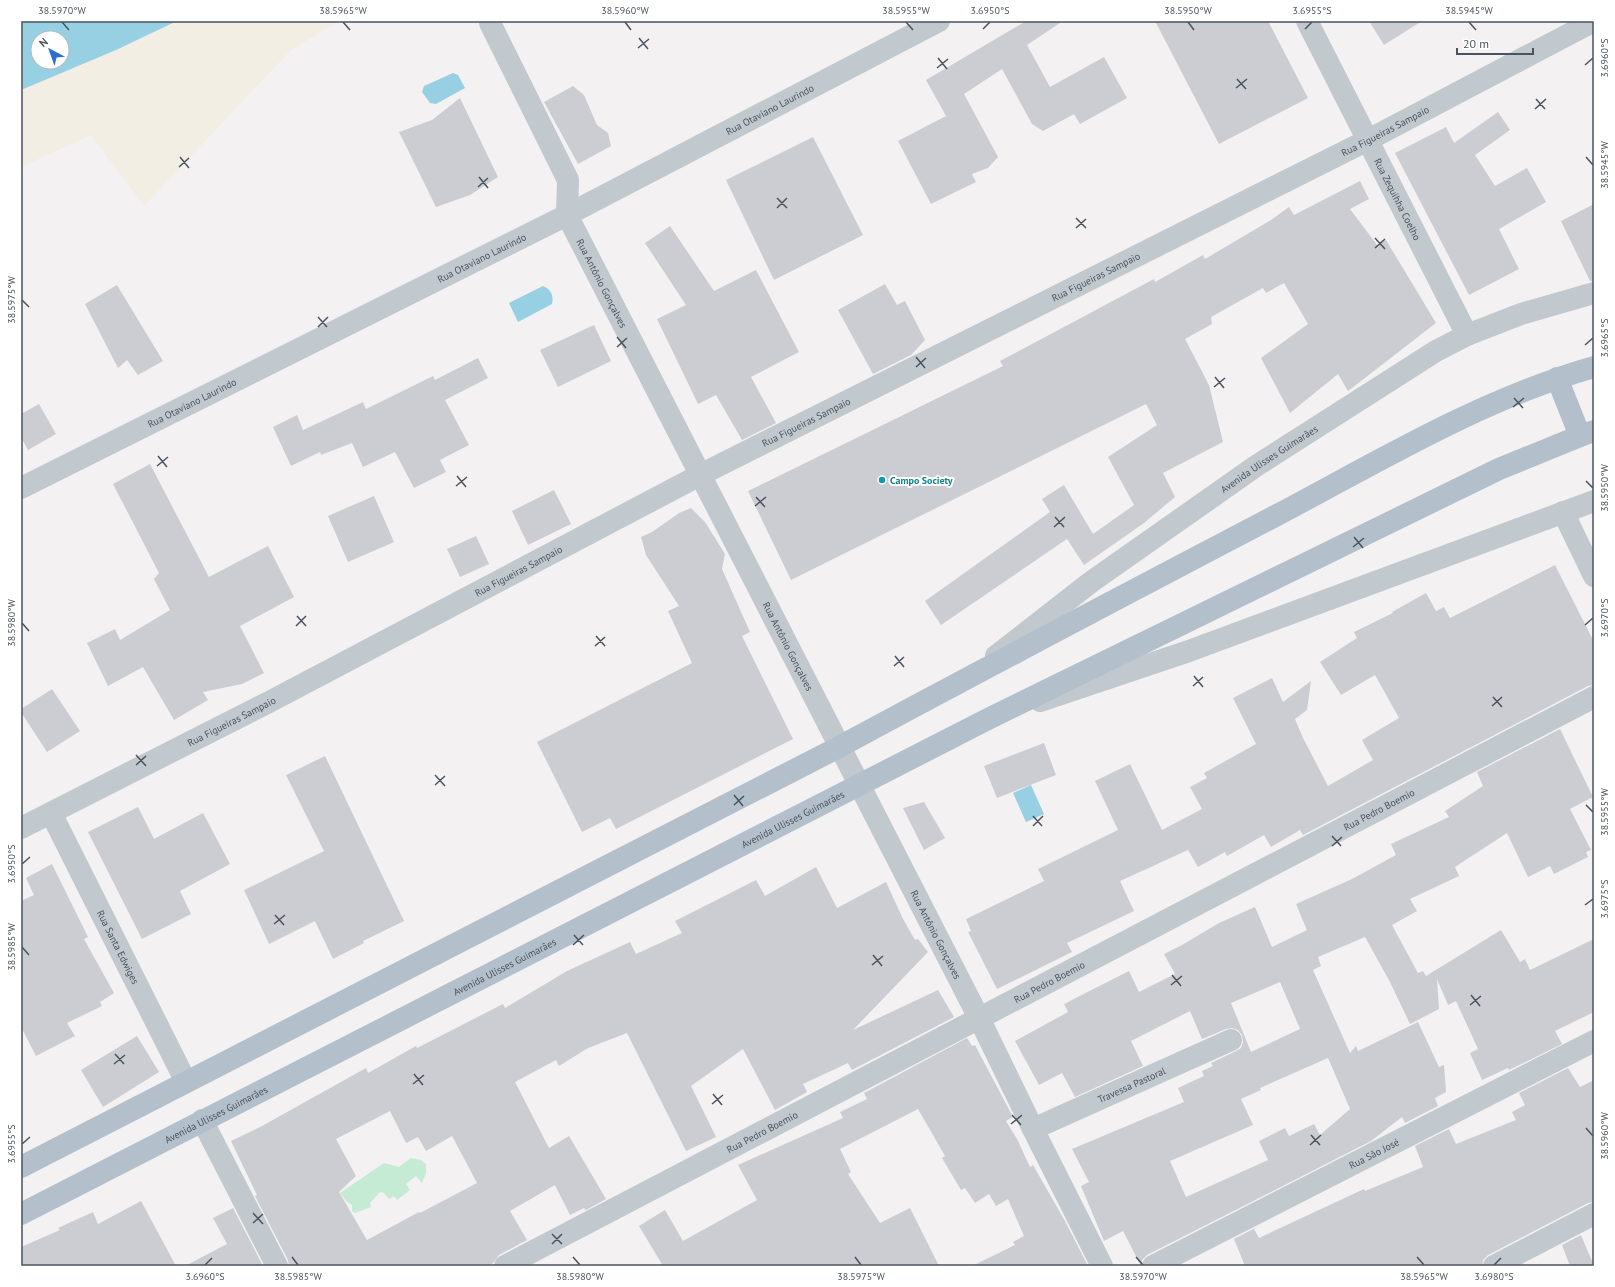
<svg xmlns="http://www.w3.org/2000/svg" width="1615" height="1287" viewBox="0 0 1615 1287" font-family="'PT Sans',sans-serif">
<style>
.green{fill:#c5ebd5}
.sand{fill:#f2eee4}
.water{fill:#97d0e3;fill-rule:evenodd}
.building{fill:#cccdd3;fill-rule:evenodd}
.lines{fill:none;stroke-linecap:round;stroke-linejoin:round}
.minor{stroke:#c1c8ce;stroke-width:22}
.major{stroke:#b4bfcc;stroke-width:22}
.ticks{fill:none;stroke:#4b535d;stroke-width:1.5}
.culture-dot{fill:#0f9aa8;stroke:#fff;stroke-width:1.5}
.labels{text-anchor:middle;stroke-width:4;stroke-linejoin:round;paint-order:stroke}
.street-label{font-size:10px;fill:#4b535d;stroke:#fff}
.culture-label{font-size:10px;font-weight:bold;fill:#0d838f;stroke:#fff;text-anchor:start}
.neatline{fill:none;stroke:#4b535d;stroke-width:1.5}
.ticks-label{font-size:10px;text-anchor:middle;fill:#4b535d}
</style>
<rect width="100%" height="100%" fill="#f3f1f1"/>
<!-- green -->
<path class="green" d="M 411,1158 L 421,1160 L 426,1164 L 426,1173 L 422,1183 L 416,1176 L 406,1184 L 410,1190 L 397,1200 L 394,1196 L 389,1199 L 384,1193 L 380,1192 L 370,1203 L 371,1207 L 355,1213 L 352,1211 L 352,1205 L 346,1201 L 340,1193 L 384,1163 L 399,1167 Z"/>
<!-- sand -->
<path class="sand" d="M 177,21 L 340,21 L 323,30 L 289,52 L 144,206 L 91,135 L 21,167 L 21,90 L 116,50 Z"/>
<!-- water -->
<path class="water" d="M 21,21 L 177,21 L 116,50 L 21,90 ZM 38,38 L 62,38 L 62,62 L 38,62 Z
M 453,73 L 458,75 L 465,88 L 436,104 L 430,103 L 422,92 L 424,86 Z
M 543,286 C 551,289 554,296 552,304 L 518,322 L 509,303 Z
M 1031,785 L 1044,814 L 1026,822 L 1013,793 Z"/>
<!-- building -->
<path class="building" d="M 1026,21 L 1063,21 L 1027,45 L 1050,87 L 1104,57 L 1127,98 L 1080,124 L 1074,114 L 1043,131 L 1032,124 L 1002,69 L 964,94 L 998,157 L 988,168 L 972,174 L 976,182 L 931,204 L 898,141 L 946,116 L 926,80 Z
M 1155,21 L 1268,21 L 1308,98 L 1219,144 Z
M 1369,21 L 1422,21 L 1384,45 Z
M 573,86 L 584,95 L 597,125 L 608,133 L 611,146 L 578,164 L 544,102 Z
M 460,98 L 498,177 L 470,195 L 436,207 L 399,132 L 432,120 Z
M 1498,112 L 1510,130 L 1475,155 L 1495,186 L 1527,168 L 1546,202 L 1499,229 L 1519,269 L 1469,295 L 1395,153 L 1446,127 L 1454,143 Z
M 813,137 L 863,235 L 774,280 L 726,180 Z
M 1360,181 L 1369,199 L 1350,209 L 1377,245 L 1386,240 L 1436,323 L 1348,391 L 1338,374 L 1290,413 L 1261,358 L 1308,324 L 1284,283 L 1266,293 L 1263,288 L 1211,317 L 1212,324 L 1185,339 L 1209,385 L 1223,442 L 1163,473 L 1175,497 L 1144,523 L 1084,565 L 1067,539 L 941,625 L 925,601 L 1050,512 L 1042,499 L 1064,485 L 1093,534 L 1134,505 L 1108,457 L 1157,425 L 1146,404 L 791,580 L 748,491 L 1003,366 L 1000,361 L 1154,279 L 1155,282 L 1203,255 L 1205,259 L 1271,220 L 1289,207 L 1294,215 Z
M 1594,204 L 1594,281 L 1590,281 L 1561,221 Z
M 670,226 L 714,291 L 756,270 L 799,352 L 751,377 L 776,423 L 742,440 L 716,395 L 698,404 L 657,319 L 686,305 L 645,243 Z
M 885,284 L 897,305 L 905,301 L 925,340 L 911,355 L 873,374 L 838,310 Z
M 117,285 L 163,361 L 138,375 L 127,360 L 118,368 L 85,304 Z
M 594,325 L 611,361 L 558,387 L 540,350 Z
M 478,358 L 488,378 L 445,400 L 469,445 L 440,460 L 446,472 L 414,488 L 395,452 L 363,467 L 352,443 L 321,455 L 320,452 L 291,466 L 273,427 L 297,415 L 303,430 L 363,402 L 366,409 L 433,376 L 435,380 Z
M 39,404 L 56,434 L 28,450 L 21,437 L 21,414 Z
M 150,464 L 209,577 L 268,546 L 294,597 L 240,626 L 264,673 L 242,684 L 203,692 L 208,700 L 174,720 L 143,667 L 108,686 L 87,643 L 115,629 L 120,640 L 170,610 L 154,579 L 159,573 L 113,484 Z
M 554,490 L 571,524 L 528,545 L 512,511 Z
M 374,496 L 394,542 L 348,562 L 328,516 Z
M 691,508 L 705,522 L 725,554 L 722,569 L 750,632 L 742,636 L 793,739 L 616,829 L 610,818 L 582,832 L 537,742 L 692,663 L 668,611 L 679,606 L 646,555 L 641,537 L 652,532 L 679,513 Z
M 476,536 L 489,564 L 460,577 L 447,549 Z
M 1555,565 L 1594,642 L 1594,685 L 1588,686 L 1303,835 L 1300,830 L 1271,847 L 1264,835 L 1227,856 L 1225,852 L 1198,867 L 1188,850 L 1120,881 L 1134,911 L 1067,943 L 1072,952 L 997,989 L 968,932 L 971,931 L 966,919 L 1044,881 L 1038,869 L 1118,830 L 1095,781 L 1130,764 L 1162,830 L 1202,809 L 1190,787 L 1207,778 L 1204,773 L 1256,744 L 1233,698 L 1272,678 L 1283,702 L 1311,681 L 1307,710 L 1295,719 L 1303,738 L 1328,786 L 1373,760 L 1362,740 L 1399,718 L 1375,675 L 1341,695 L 1320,662 L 1357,638 L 1354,632 L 1393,613 L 1392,612 L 1426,593 L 1436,611 L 1444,607 L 1450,618 Z
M 52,689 L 80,731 L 47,752 L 21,712 L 21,709 Z
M 1560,729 L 1593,797 L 1570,809 L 1591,850 L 1586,852 L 1588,857 L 1554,874 L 1550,866 L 1528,877 L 1507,833 L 1455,867 L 1459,876 L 1410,899 L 1417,911 L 1392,925 L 1418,973 L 1423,971 L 1426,976 L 1501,930 L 1520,962 L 1525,959 L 1530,970 L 1594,939 L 1594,1012 L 1555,1031 L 1562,1044 L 1509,1070 L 1508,1068 L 1482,1080 L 1470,1053 L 1478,1049 L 1456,1001 L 1448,1005 L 1437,979 L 1439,1009 L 1410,1024 L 1390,982 L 1365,937 L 1318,957 L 1321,966 L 1313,970 L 1350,1053 L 1356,1046 L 1358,1051 L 1418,1022 L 1439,1067 L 1444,1065 L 1446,1092 L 1435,1098 L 1438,1106 L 1405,1123 L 1402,1117 L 1371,1141 L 1147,1255 L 1142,1260 L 1141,1266 L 1123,1231 L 1104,1241 L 1081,1186 L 1089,1182 L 1072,1149 L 1184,1102 L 1178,1088 L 1204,1076 L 1202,1071 L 1213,1066 L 1211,1063 L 1236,1051 L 1241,1048 L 1243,1042 L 1242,1035 L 1238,1030 L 1232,1028 L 1226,1029 L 1202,1039 L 1190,1011 L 1131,1041 L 1143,1066 L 1075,1097 L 1062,1073 L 1039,1085 L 1015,1041 L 1068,1012 L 1064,1004 L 1129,971 L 1139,992 L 1175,974 L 1164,954 L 1182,945 L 1219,923 L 1255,907 L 1272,947 L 1307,930 L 1296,904 L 1352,879 L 1396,855 L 1391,844 L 1449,817 L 1445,811 L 1483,786 L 1477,772 ZM 1280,982 L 1300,1029 L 1251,1052 L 1231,1003 ZM 1328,1058 L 1350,1109 L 1320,1135 L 1314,1124 L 1289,1136 L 1285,1128 L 1259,1141 L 1268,1160 L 1186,1197 L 1170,1161 L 1253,1125 L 1241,1099 L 1261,1090 L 1260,1088 Z
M 1044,743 L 1056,775 L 997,798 L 984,766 Z
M 325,756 L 404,921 L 363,941 L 364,943 L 333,959 L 315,921 L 269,944 L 244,890 L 324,851 L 286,775 Z
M 924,802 L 945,838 L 924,850 L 903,808 Z
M 138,807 L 154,839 L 203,813 L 230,864 L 180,891 L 191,914 L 142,939 L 88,832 Z
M 52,864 L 88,937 L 84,939 L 114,993 L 100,1002 L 102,1006 L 67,1023 L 75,1036 L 36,1056 L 21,1027 L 21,901 L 34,895 L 26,878 Z
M 816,867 L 837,908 L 886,882 L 903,919 L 915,940 L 918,939 L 928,952 L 853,1030 L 938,990 L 954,1017 L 852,1070 L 848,1063 L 803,1084 L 807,1092 L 775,1110 L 743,1049 L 691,1086 L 716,1137 L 686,1151 L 627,1033 L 588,1048 L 559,1066 L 556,1060 L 515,1082 L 549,1148 L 569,1136 L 606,1199 L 586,1210 L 584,1208 L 570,1215 L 555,1185 L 510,1211 L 527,1240 L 499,1255 L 493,1263 L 487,1266 L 289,1266 L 288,1260 L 255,1196 L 257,1195 L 231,1141 L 262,1126 L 366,1068 L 368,1073 L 416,1046 L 417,1048 L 503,1004 L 505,1008 L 567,971 L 630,942 L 636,954 L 682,933 L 675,921 L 756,880 L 765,896 ZM 390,1111 L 406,1143 L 418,1137 L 426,1151 L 452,1136 L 477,1183 L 420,1213 L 419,1212 L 367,1240 L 339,1192 L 356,1176 L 336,1139 Z
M 137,1036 L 159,1072 L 103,1107 L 81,1070 Z
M 967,1038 L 972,1046 L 975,1045 L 1013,1117 L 1006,1121 L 1017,1139 L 1030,1167 L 1033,1165 L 1065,1221 L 1088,1266 L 972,1266 L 1015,1245 L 1013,1242 L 1024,1236 L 1008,1199 L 996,1206 L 989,1194 L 975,1203 L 965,1188 L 961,1190 L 942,1158 L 945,1156 L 918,1109 L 840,1149 L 851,1172 L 848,1174 L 880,1223 L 910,1208 L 939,1266 L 663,1266 L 639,1226 L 665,1210 L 683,1241 L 757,1200 L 738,1165 L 843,1118 L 840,1112 L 867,1099 L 864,1093 Z
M 1568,1068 L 1580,1087 L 1594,1080 L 1594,1202 L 1588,1203 L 1488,1255 L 1483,1260 L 1482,1266 L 1245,1266 L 1234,1239 L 1257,1227 L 1254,1229 L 1259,1238 L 1364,1189 L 1365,1191 L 1423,1167 L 1415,1146 L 1449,1129 L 1456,1144 L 1516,1120 L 1512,1112 L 1525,1105 L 1519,1093 Z
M 141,1201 L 176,1266 L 21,1266 L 21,1247 L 60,1230 L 58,1228 L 93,1212 L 98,1224 Z
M 233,1208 L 263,1266 L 185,1266 L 227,1244 L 213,1218 Z
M 1581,1235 L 1594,1266 L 1570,1266 L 1562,1245 Z"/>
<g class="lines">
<!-- minor -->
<g class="minor">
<path id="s1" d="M 1307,21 L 1467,335"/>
<path id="s2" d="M 490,23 L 568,180 L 567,215 L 979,1018 L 1033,1129 L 1102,1266"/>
<path id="s3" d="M 21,488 L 567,215 L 939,21"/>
<path d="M 1563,512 L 1594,576"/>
<path id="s4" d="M 996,656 L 1091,582 L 1256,466 L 1436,351 L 1467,335 L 1521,314 L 1594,293"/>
<path d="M 1040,701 L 1189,651 L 1594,501"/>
<path id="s5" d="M 51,813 L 186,1082"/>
<path id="s6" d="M 21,828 L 271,701 L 700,475 L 1368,140 L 1594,21"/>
<path d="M 202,1120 L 277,1266"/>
<path id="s7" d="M 1033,1129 L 1231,1040"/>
<path id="s8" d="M 505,1266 L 1594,697"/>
<path id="s9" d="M 1153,1266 L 1594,1041"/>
<path d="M 1494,1266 L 1594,1214"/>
</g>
<!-- major -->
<g class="major">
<path d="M 1557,378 L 1580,436"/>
<path d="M 21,1167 L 839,747 C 985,668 1132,591 1279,514 C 1381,460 1482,399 1594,367"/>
<path id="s10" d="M 21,1214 L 988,719 L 1499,469 L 1580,436 L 1594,431"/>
</g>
</g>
<!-- ticks -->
<path class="ticks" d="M 62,22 L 69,30M 343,22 L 350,30M 625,22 L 631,30M 906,22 L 913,30M 1188,22 L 1194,30M 1469,22 L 1476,30M 983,29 L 990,22M 1305,29 L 1312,22M 639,38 L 648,49M 638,48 L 649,39M 938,58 L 947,69M 1585,65 L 1593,58M 937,68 L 948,59M 1237,79 L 1246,89M 1236,88 L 1247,79M 1536,99 L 1545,109M 1535,109 L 1546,99M 180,157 L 189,168M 1586,157 L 1593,165M 179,167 L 189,158M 479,177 L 488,188M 478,187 L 488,178M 777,198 L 787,208M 777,208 L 787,198M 1076,218 L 1086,228M 1076,228 L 1086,219M 1375,238 L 1385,249M 1375,248 L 1385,239M 22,300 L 29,307M 318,317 L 327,327M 318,327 L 328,317M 617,337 L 626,348M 1585,345 L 1593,338M 617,347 L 627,338M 916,357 L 925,368M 916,367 L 926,358M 1215,377 L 1224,388M 1214,387 L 1225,378M 1514,398 L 1523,408M 1513,407 L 1524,398M 158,456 L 167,467M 157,466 L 168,457M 457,476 L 466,487M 1586,481 L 1593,488M 456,486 L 467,477M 756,497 L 765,507M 755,506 L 766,497M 1055,517 L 1064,527M 1054,527 L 1065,517M 1354,537 L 1363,548M 1353,547 L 1364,538M 297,616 L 306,626M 22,623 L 29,631M 1585,625 L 1593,618M 296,626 L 306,616M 596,636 L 605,646M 595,646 L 605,637M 895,656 L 904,667M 894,666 L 904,657M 1194,676 L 1203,687M 1193,686 L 1203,677M 1493,697 L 1502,707M 1492,706 L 1502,697M 136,755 L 146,766M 136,765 L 146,756M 435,775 L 445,786M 435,785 L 445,776M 734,795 L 743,806M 734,805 L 744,796M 1586,805 L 1593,812M 1033,816 L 1042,826M 1033,826 L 1043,816M 1332,836 L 1341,846M 1332,846 L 1342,837M 22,864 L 30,857M 1585,905 L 1593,899M 275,915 L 284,925M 274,924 L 285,915M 574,935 L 583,945M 573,945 L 584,935M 22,947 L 29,955M 873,955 L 882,966M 872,965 L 883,956M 1172,975 L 1181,986M 1171,985 L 1182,976M 1471,995 L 1480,1006M 1470,1005 L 1481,996M 115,1054 L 124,1064M 114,1064 L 125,1055M 414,1074 L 423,1085M 413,1084 L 424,1075M 713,1094 L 722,1105M 712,1104 L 723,1095M 1012,1115 L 1021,1125M 1011,1124 L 1022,1115M 1586,1128 L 1593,1136M 1311,1135 L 1320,1145M 22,1144 L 30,1137M 1310,1145 L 1321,1135M 253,1213 L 263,1224M 253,1223 L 263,1214M 552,1234 L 562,1244M 552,1244 L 562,1234M 292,1257 L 298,1265M 573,1257 L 580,1265M 855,1257 L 861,1265M 1136,1257 L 1143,1265M 1417,1257 L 1424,1265M 205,1265 L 212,1258M 1494,1265 L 1501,1258"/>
<!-- markers -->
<circle class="culture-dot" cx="882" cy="480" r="4"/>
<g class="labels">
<!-- street labels -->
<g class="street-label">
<text dy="4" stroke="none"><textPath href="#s3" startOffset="839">Rua Otaviano Laurindo</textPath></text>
<text dy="4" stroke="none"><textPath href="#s6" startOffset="1532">Rua Figueiras Sampaio</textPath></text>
<text dy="4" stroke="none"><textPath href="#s1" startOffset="200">Rua Zequihha Coelho</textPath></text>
<text dy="4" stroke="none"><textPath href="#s3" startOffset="515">Rua Otaviano Laurindo</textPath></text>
<text dy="4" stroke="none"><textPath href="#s6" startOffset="1208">Rua Figueiras Sampaio</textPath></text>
<text dy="4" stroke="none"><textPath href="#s2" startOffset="287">Rua Antônio Gonçalves</textPath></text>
<text dy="4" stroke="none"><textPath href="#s3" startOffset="191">Rua Otaviano Laurindo</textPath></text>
<text dy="4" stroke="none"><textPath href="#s6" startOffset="884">Rua Figueiras Sampaio</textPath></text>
<text dy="4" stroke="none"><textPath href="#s4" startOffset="337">Avenida Ulisses Guimarães</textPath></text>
<text dy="4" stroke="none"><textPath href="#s6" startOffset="560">Rua Figueiras Sampaio</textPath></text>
<text dy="4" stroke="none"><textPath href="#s2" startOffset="695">Rua Antônio Gonçalves</textPath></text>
<text dy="4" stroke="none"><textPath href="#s6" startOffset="236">Rua Figueiras Sampaio</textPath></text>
<text dy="4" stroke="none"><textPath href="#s8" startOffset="986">Rua Pedro Boemio</textPath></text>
<text dy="4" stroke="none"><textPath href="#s10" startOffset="867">Avenida Ulisses Guimarães</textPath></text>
<text dy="4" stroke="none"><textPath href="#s2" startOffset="1019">Rua Antônio Gonçalves</textPath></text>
<text dy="4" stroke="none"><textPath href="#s5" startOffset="150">Rua Santa Edwiges</textPath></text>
<text dy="4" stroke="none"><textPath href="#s10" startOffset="543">Avenida Ulisses Guimarães</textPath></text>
<text dy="4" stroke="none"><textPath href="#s8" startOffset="614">Rua Pedro Boemio</textPath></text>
<text dy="4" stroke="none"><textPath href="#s7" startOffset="108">Travessa Pastoral</textPath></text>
<text dy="4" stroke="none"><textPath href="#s10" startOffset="219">Avenida Ulisses Guimarães</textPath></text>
<text dy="4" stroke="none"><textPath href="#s8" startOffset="290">Rua Pedro Boemio</textPath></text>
<text dy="4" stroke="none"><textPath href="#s9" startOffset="248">Rua São José</textPath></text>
</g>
<!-- culture labels -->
<g class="culture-label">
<text x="890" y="484">Campo Society</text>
</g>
</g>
<!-- border -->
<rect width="1615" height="1287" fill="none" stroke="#ffffff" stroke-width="44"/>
<!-- north arrow -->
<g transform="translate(50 50) rotate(319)"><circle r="19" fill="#ffffff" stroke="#b7babe"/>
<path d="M0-3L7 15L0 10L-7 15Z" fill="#2d6ed1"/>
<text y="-6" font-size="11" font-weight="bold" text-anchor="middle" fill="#4b535d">N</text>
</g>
<!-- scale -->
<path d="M1457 48v6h76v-6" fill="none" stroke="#4b535d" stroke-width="2"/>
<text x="1463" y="48" font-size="12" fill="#4b535d" stroke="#ffffff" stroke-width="3" paint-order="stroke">20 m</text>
<rect x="22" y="22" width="1571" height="1243" class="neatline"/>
<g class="ticks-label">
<text x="62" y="14">38.5970°W</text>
<text x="343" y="14">38.5965°W</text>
<text x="625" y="14">38.5960°W</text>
<text x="906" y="14">38.5955°W</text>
<text x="990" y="14">3.6950°S</text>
<text x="1188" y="14">38.5950°W</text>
<text x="1312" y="14">3.6955°S</text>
<text x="1469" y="14">38.5945°W</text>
<text transform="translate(1604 58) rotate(-90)" y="4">3.6960°S</text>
<text transform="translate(1604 165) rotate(-90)" y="4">38.5945°W</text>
<text transform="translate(11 300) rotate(-90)" y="4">38.5975°W</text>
<text transform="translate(1604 338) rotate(-90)" y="4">3.6965°S</text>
<text transform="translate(1604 488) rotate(-90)" y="4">38.5950°W</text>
<text transform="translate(1604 618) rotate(-90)" y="4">3.6970°S</text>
<text transform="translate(11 623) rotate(-90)" y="4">38.5980°W</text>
<text transform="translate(1604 812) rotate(-90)" y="4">38.5955°W</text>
<text transform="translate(11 864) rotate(-90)" y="4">3.6950°S</text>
<text transform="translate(1604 899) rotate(-90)" y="4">3.6975°S</text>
<text transform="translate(11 947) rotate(-90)" y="4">38.5985°W</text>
<text transform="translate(1604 1136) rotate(-90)" y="4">38.5960°W</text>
<text transform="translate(11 1144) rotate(-90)" y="4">3.6955°S</text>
<text x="205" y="1280">3.6960°S</text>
<text x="298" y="1280">38.5985°W</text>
<text x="580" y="1280">38.5980°W</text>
<text x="861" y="1280">38.5975°W</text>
<text x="1143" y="1280">38.5970°W</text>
<text x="1424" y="1280">38.5965°W</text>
<text x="1494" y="1280">3.6980°S</text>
</g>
</svg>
